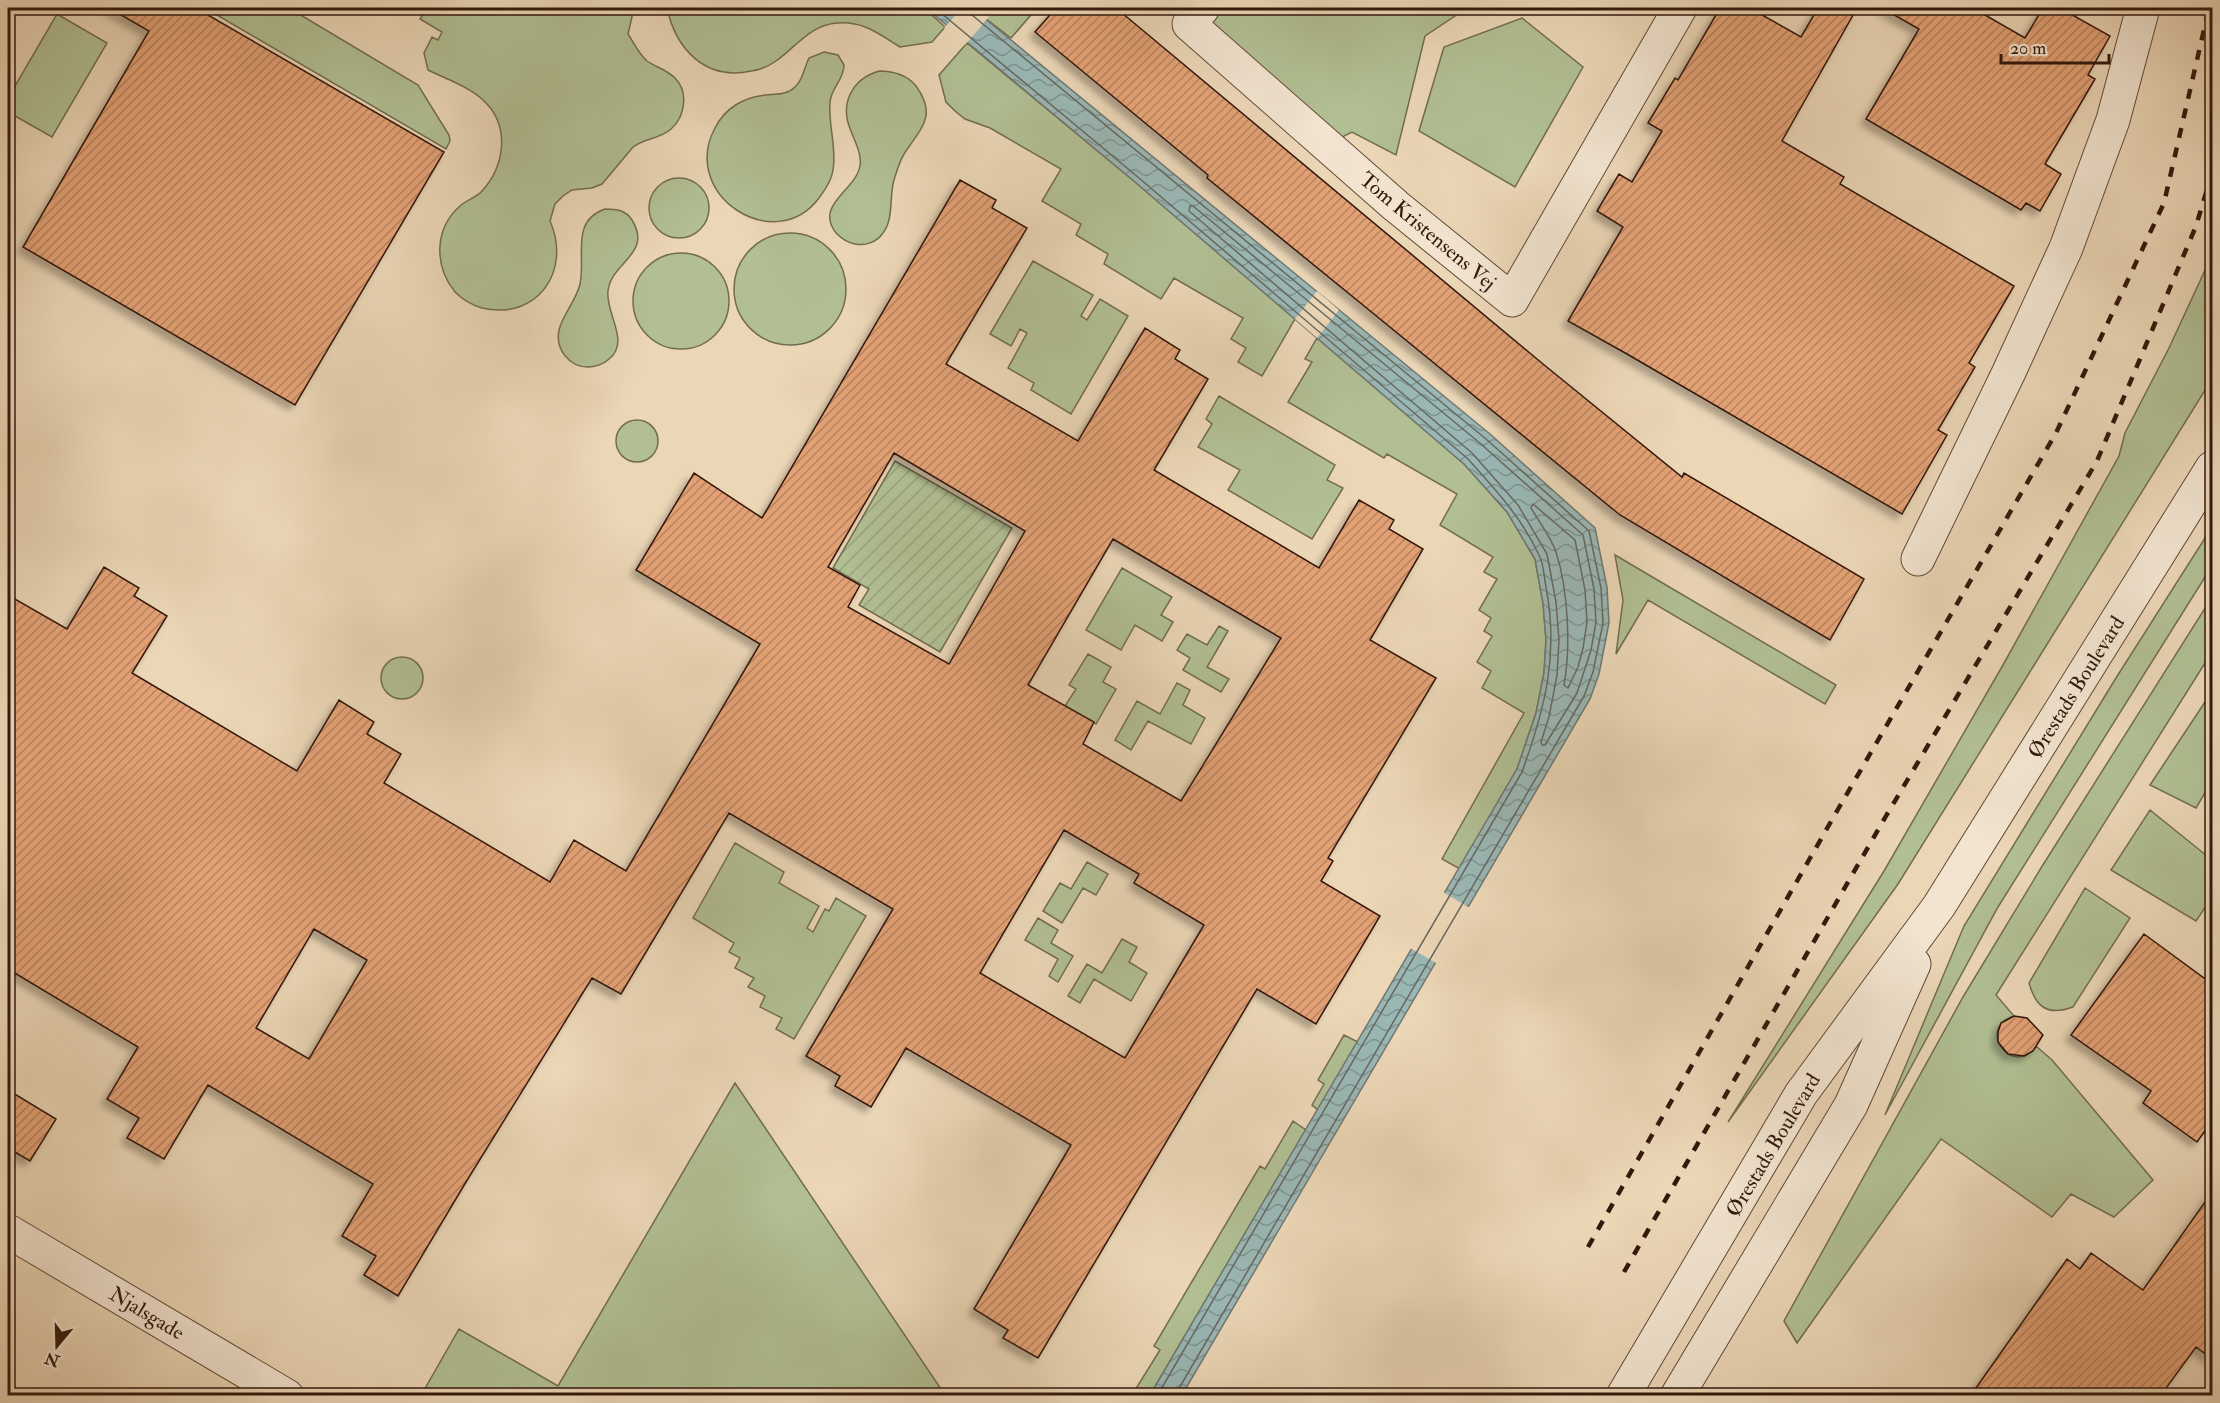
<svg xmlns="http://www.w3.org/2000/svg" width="2220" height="1403" viewBox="0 0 2220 1403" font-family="'IM FELL Double Pica',serif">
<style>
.green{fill:#b1bf93;stroke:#726c50;stroke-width:1.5}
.garden{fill:url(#garden-furrows);stroke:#726c50;stroke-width:1.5}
.water{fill:url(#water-waves);stroke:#717771;stroke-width:1.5}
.pier{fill:#ebd6b6}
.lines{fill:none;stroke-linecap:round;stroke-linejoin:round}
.shore{stroke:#666860;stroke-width:1.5}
.building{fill:url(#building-hatch);stroke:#33180c;stroke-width:1.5;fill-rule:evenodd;filter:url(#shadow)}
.minor-casing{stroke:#614836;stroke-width:35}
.minor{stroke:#f2e4d0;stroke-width:33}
.rail{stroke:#33180c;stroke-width:4.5;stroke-dasharray:10 10;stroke-linecap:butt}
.labels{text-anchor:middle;stroke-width:5;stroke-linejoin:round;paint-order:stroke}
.street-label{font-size:21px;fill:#33180c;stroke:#f2e4d0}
</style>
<defs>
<pattern id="garden-furrows" width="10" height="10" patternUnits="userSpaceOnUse" patternTransform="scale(1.5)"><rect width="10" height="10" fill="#b1bf93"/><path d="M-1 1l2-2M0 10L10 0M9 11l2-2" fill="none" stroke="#99a37e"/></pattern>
<pattern id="water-waves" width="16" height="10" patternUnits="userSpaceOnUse" patternTransform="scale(1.5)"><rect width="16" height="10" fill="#9ab7b5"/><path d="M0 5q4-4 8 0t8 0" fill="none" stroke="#7e9492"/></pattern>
<pattern id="building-hatch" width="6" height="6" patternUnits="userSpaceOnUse" patternTransform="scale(1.5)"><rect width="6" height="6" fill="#e2a175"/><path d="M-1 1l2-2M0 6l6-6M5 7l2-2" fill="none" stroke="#b8825e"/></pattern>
<filter id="shadow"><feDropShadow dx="-5.5" dy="5.5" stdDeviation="3" flood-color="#0004"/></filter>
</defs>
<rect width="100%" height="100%" fill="#ebd6b6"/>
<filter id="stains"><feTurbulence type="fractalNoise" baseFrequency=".00333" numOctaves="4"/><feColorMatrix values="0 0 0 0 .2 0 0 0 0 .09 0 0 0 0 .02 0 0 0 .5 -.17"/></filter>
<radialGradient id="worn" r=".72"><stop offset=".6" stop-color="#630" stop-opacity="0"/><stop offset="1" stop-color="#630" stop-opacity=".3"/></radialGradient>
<!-- green -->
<path class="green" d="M 205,8 L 289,8 L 418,85 L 449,135 L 450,141 L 446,149 Z
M 427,8 L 634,8 L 628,34 C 634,43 638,53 647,61 C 656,67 667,70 675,78 C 689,92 685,117 671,129 C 660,139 645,138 633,147 L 602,184 L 592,188 L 572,190 L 563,196 L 555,204 L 550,221 C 572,271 537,321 482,308 C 472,305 462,299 455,292 C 434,266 434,229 460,206 C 466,200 476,198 482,191 C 504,167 510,129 487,104 C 473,88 446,79 428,70 L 424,53 L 432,37 L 438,40 L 442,32 L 420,19 Z
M 667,8 L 924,8 L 945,27 L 932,42 L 900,47 C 879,34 864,21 837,23 C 810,25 796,47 776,61 C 769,66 759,70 751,71 C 705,81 676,49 667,8 Z
M 972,8 L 1037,8 L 1011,38 Z
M 1212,8 L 1467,8 L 1425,36 L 1396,155 L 1352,132 L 1344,136 L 1342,140 L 1198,23 Z
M 57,14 L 107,43 L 52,137 L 8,112 L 8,98 Z
M 1522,18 L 1583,67 L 1515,187 L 1419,131 L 1444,47 Z
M 967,43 L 1135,182 L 1295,319 L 1262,376 L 1238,362 L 1246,348 L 1231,339 L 1243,318 L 1174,278 L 1161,299 L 1104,264 L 1108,254 L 1076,235 L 1081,224 L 1042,201 L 1061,169 L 990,128 L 965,119 L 955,111 L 946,102 L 939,75 Z
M 824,52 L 838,55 L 844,65 C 844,80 831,88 830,102 C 828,125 837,148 833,170 C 832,180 825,190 819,198 C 775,257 679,195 715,128 C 725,108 744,97 766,95 C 777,94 787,95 795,87 C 803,80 804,68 809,58 Z
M 879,71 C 893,71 907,75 916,86 C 937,115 922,127 906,151 C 900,159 897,170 894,180 C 889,197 894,219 883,233 C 877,242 866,246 855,244 C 848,243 841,238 836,233 C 814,205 856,190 860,166 C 862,154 855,142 851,131 C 839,104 852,79 879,71 Z
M649 208a30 30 0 1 1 60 0a30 30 0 1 1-60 0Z
M 605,209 C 616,209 626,210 632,220 C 653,254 611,262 608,291 C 605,313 631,342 609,359 C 604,364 595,367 588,367 C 569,367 555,349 559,330 C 563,314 576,301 580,284 C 586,256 570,221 605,209 Z
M734 289a56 56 0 1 1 112 0a56 56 0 1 1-112 0Z
M633 301a48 48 0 1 1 96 0a48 48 0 1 1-96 0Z
M 2212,255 L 2212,379 L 1898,884 L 1728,1122 L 1884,871 L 2003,665 L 2119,456 L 2125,433 L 2169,348 Z
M 1033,261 L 1093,295 L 1081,316 L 1087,320 L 1100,299 L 1128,316 L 1071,414 L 1031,390 L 1034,383 L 1008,368 L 1027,333 L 1020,329 L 1011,346 L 990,334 Z
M 1317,338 L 1464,464 L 1507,512 L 1535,559 L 1543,603 L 1546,640 L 1544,673 L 1536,713 L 1517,769 L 1460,869 L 1442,859 L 1524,713 L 1482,688 L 1491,671 L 1477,662 L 1492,636 L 1484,631 L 1491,618 L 1479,610 L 1497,579 L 1484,572 L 1493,557 L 1440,525 L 1457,494 L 1387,454 L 1384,458 L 1288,402 L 1312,362 L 1305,359 Z
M 1219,396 L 1335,465 L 1327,480 L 1343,488 L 1312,539 L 1228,490 L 1240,470 L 1198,447 L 1212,424 L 1206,419 Z
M616 441a21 21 0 1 1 42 0a21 21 0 1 1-42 0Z
M 2212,527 L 2212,566 L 1998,907 L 1885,1115 L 1964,926 L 2116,678 Z
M 1615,555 L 1836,685 L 1825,704 L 1648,600 L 1616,654 L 1623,600 Z
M 1122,568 L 1172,597 L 1161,615 L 1173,622 L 1162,641 L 1135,625 L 1121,650 L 1086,630 Z
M 2212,597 L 2212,652 L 1996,995 L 2014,1016 C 1975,1028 2013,1079 2036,1046 L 2052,1060 L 2153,1180 L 2114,1217 L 2071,1194 L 2052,1217 L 1941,1139 L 1797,1343 L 1784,1321 L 1963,997 L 2041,868 Z
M 1219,626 L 1228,631 L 1207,667 L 1229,679 L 1221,692 L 1183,670 L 1190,658 L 1177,650 L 1187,634 L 1207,645 Z
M 1088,654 L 1111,667 L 1103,682 L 1116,689 L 1096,724 L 1065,706 L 1076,689 L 1069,685 Z
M381 678a21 21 0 1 1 42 0a21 21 0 1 1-42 0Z
M 1177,683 L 1190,690 L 1183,705 L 1205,718 L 1191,744 L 1148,721 L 1131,750 L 1115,740 L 1137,701 L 1160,714 Z
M 2212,698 L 2212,781 L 2196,808 L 2150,785 L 2207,699 Z
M 2150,810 L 2212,860 L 2212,897 L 2196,921 L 2111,870 Z
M 735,843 L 784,872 L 779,883 L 819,906 L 807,928 L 813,932 L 825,909 L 829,911 L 836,898 L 866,916 L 794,1039 L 776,1029 L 782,1018 L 760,1007 L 765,996 L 748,987 L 754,978 L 735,968 L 740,958 L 729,952 L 734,943 L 693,918 Z
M 1087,862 L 1108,874 L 1096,895 L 1083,888 L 1062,923 L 1043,911 L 1060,883 L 1071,889 Z
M 2085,888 L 2130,918 L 2073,1007 C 2048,1016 2036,1008 2029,983 Z
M 1038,918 L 1058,930 L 1051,943 L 1073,956 L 1058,982 L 1049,976 L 1058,959 L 1025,940 Z
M 1122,939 L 1137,947 L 1129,962 L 1147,973 L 1131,1001 L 1094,979 L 1080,1003 L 1068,996 L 1087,964 L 1102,973 Z
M 1344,1035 L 1358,1042 L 1318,1110 L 1312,1105 L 1324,1084 L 1318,1080 Z
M 735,1083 L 945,1395 L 429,1396 L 423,1392 L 459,1329 L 558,1386 Z
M 1293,1121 L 1306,1130 L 1150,1395 L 1132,1395 L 1160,1350 L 1154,1346 L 1260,1166 L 1265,1169 Z"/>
<!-- garden -->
<path class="garden" d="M 895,461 L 1012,528 L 940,652 L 859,605 L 869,589 L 833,568 Z"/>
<!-- water -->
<path class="water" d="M 926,8 L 972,8 L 1490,434 L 1595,528 L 1607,587 L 1609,623 L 1599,674 L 1590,699 L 1182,1395 L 1150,1395 L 1517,769 L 1536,713 L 1544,673 L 1546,640 L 1543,603 L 1535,559 L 1507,512 L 1464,464 L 1135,182 Z"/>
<!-- pier -->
<path class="pier" d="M 962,8 L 977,8 L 989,17 L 965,45 L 944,28 Z
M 1317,291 L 1339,310 L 1317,338 L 1295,319 Z
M 1443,892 L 1470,908 L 1438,964 L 1410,948 Z"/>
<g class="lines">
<!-- shore -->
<path class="shore" d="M 935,8 L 1139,178 L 1468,459 C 1495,489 1522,518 1539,555 C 1544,564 1544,577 1546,587 C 1559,655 1545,708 1522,772 L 1157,1396
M 969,8 L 972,15 L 1486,439 L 1589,531 L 1601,588 L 1603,623 L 1593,672 L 1584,696 L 1178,1390 L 1177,1396
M 1190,206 L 1193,206 L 1481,444 L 1583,535 L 1594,589 L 1596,622 L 1591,650 L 1577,693 L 1545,745 L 1542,745 L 1541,742 L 1549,717 L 1557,675 L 1559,640 L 1556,602 L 1547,554 L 1518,505 L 1472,453 L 1189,211 Z
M 1533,504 L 1575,540 L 1585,590 L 1587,622 L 1583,648 L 1578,667 L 1568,688 L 1564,685 C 1571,647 1568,589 1556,552 C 1551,537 1539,522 1531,508 Z"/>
</g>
<!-- building -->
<path class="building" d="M 109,8 L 196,8 L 444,152 L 295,405 L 23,247 L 149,31 Z
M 1056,8 L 1116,8 L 1543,364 L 1682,477 L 1684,473 L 1864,579 L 1830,640 L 1620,515 L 1358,301 L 1207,178 L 1208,175 L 1035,32 Z
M 1720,8 L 1750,8 L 1801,37 L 1818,8 L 1857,8 L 1782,141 L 1844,177 L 1840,184 L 2014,286 L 1969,363 L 1975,367 L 1938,430 L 1947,435 L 1902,514 L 1627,354 L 1568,321 L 1623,227 L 1597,211 L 1619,174 L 1632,182 L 1662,131 L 1648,123 L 1675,78 L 1678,80 Z
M 1882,8 L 1973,8 L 2025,38 L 2043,8 L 2060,8 L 2110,36 L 2088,75 L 2095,79 L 2045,164 L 2061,174 L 2040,211 L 2026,203 L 2021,210 L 1866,119 L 1919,29 Z
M 960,180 L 996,200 L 992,208 L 1027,228 L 946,364 L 1078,441 L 1145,328 L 1180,350 L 1175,359 L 1208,379 L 1154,470 L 1319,568 L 1359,500 L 1394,520 L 1389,529 L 1423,549 L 1370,640 L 1436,678 L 1328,858 L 1333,861 L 1321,881 L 1380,916 L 1316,1024 L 1257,989 L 1038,1358 L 1003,1338 L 1008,1330 L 974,1309 L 1071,1145 L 906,1048 L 871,1107 L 835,1086 L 840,1076 L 806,1056 L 893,909 L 729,813 L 621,994 L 592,978 L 466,1182 L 398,1296 L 364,1275 L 376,1256 L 342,1236 L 373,1184 L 208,1085 L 164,1159 L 127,1138 L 139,1118 L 107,1099 L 138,1047 L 8,969 L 8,595 L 67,629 L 104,567 L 139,588 L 134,596 L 167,616 L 132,673 L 297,771 L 339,700 L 374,722 L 367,734 L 401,754 L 384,783 L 550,882 L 574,840 L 626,871 L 760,644 L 636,570 L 694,473 L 762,518 ZM 894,453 L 1025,531 L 949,664 L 848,607 L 860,585 L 828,567 ZM 1113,539 L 1281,638 L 1181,801 L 1083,744 L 1094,722 L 1028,685 ZM 1064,830 L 1139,874 L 1134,883 L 1204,925 L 1125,1058 L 980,973 ZM 314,929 L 367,960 L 309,1059 L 256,1028 Z
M 2144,934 L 2212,984 L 2212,1121 L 2197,1142 L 2143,1103 L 2151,1091 L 2071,1035 Z
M 2014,1016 L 2027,1018 L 2043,1035 L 2033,1051 L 2024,1056 L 2008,1054 L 1998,1042 L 1998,1032 L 2001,1023 Z
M 8,1090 L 56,1119 L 30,1161 L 8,1148 Z
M 2212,1192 L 2212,1359 L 2196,1347 L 2161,1395 L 1971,1395 L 2067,1259 L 2080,1269 L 2091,1253 L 2143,1290 Z"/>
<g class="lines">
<defs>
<path id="minor" d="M 1203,8 L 1189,24 L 1396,206 L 1512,300 L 1680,8
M 1918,559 L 2008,374 L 2066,248 L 2113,120 L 2143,8
M 8,1231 L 287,1396
M 1623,1396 L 1801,1094 L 1939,906 L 2212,468
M 1677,1396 L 1851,1105 L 1914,964"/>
</defs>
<!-- minor casing -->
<use href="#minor" class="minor-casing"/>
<!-- minor -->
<use href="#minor" class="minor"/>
<!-- rail -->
<path class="rail" d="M 1588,1247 L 1837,811 L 2056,433 L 2164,203 L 2209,8
M 1624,1272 L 1886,816 L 2097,461 L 2196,226 L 2212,173"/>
</g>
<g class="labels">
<!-- street labels -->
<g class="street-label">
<text transform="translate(1428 231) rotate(40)" y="7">Tom Kristensens Vej</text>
<text transform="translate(2076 687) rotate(-58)" y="7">Ørestads Boulevard</text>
<text transform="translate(1773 1145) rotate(-59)" y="7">Ørestads Boulevard</text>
<text transform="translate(147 1313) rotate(31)" y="7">Njalsgade</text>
</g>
</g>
<!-- margin -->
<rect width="2220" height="1403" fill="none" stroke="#ebd6b6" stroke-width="30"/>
<rect x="9" y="9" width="2202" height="1385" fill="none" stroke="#33180c" stroke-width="3"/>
<rect x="15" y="15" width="2190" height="1373" fill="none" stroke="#33180c" stroke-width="1.5"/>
<!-- north arrow -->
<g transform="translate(57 1346) rotate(199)" stroke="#f2e4d0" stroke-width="4.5" paint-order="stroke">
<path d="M0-4.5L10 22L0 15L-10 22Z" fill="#33180c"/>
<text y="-9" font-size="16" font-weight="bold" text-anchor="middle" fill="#33180c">N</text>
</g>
<!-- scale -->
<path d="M2001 54v9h108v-9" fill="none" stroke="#33180c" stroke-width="3"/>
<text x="2010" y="54" font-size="18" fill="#33180c" stroke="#f2e4d0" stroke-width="4.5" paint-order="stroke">20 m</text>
<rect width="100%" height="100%" filter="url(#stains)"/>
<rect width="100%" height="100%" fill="url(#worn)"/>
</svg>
